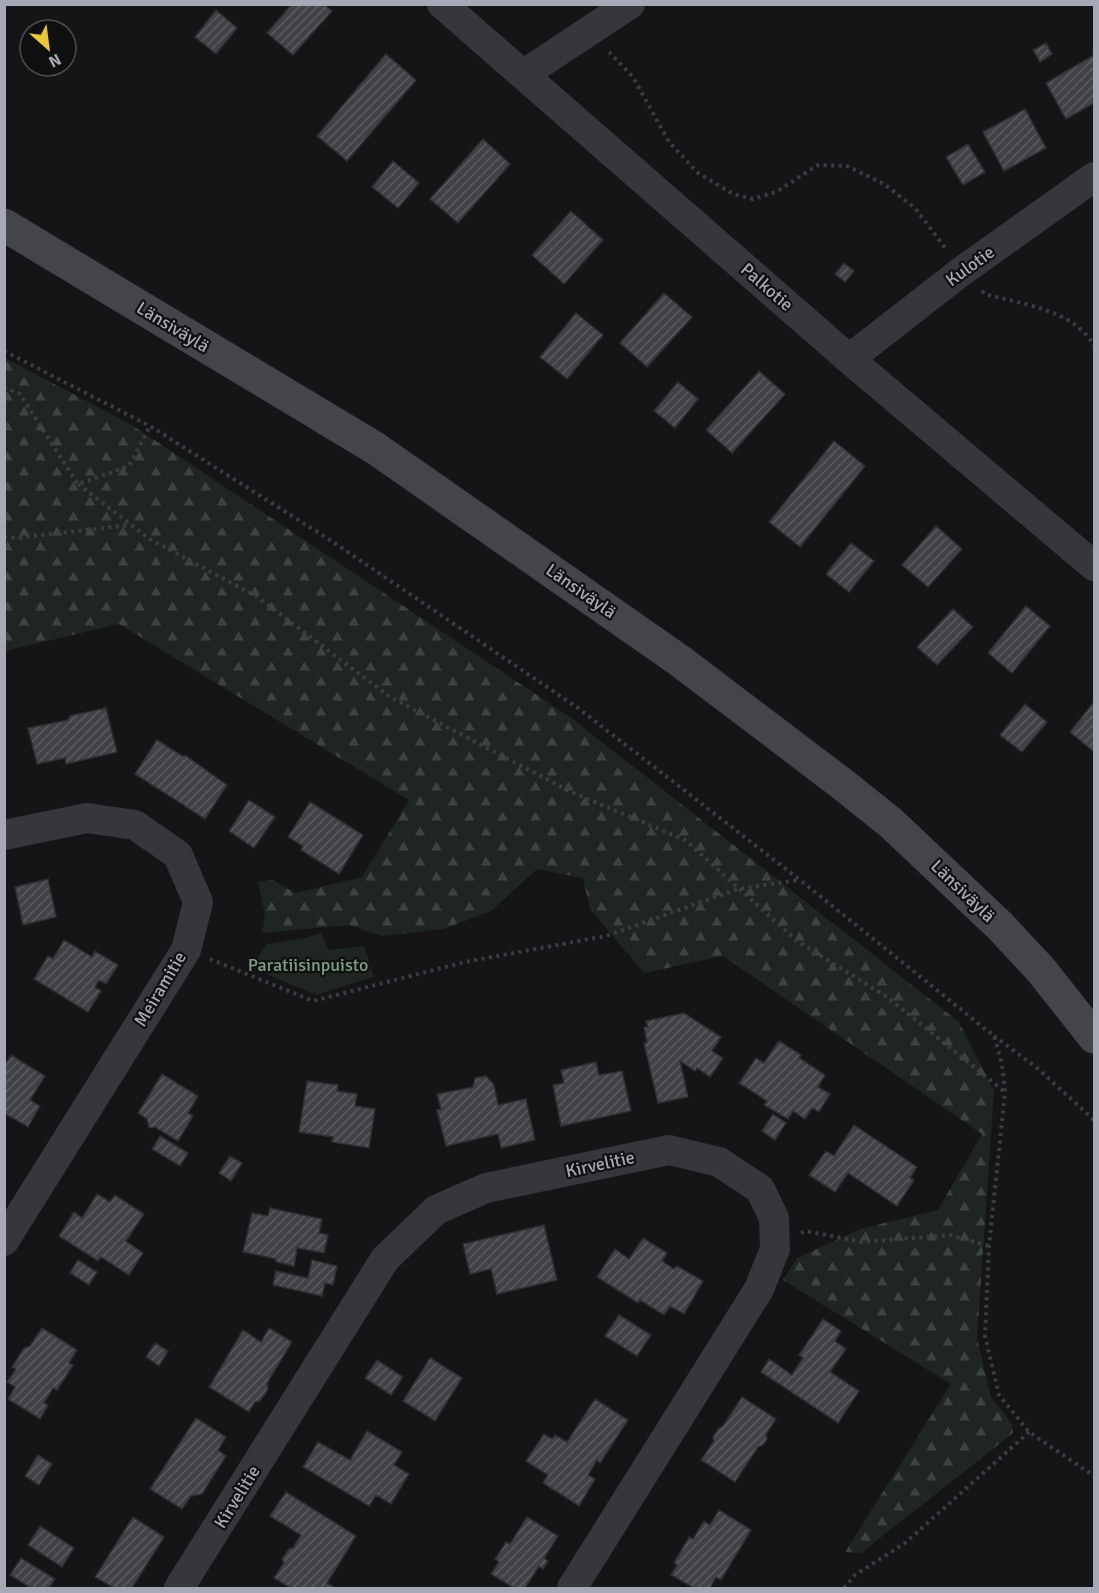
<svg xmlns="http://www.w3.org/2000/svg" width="1099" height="1593" viewBox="0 0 1099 1593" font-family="Signika,sans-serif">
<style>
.green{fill:#1f2621}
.forest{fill:url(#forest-firs)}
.building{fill:url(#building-hatch);stroke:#2f2f32;stroke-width:1.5}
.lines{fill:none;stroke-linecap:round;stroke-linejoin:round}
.path{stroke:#3c3d42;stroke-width:4;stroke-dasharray:3 4.5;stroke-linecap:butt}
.street{stroke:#36363b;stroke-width:30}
.secondary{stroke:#44454b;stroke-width:33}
.labels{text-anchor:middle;stroke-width:4.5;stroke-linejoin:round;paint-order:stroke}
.street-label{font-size:18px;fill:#a7aab6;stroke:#101011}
.park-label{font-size:18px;fill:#7fa085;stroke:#101011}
</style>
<defs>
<pattern id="forest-firs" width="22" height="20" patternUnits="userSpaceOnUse" patternTransform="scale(1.5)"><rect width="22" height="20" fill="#1f2621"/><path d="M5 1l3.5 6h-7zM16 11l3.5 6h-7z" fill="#3d433f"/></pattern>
<pattern id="building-hatch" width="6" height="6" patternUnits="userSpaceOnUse" patternTransform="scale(1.5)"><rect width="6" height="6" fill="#414246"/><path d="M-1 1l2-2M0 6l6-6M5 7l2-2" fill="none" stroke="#5a5b5e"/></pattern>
</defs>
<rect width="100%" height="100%" fill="#151416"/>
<!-- green -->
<path class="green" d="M 321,933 L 329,950 L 364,946 L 374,977 L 316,995 L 252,968 L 266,944 L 305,938 Z"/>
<!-- forest -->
<path class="forest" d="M 5,358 L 132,425 L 570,717 L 959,1022 L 994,1091 L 977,1338 L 991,1397 L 1012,1424 L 1013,1433 L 861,1553 L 845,1552 L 951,1384 L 783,1280 L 797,1258 L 860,1229 L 938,1210 L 982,1134 L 723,956 L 644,973 L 590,909 L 583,878 L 537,869 L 491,911 L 443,929 L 382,936 L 349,925 L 262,933 L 265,914 L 258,882 L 273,880 L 295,893 L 362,877 L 409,800 L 119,624 L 5,651 Z"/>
<!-- building -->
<path class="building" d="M 292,4 L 324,4 L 332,11 L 293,55 L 267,33 Z
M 216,10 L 237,28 L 216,54 L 195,37 Z
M 1046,43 L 1052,54 L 1040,62 L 1033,50 Z
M 386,54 L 416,80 L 347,161 L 317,136 Z
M 1094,55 L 1094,103 L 1066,119 L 1046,83 Z
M 1025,109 L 1046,148 L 1004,171 L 983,132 Z
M 483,139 L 510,164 L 458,223 L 430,199 Z
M 968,144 L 985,172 L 963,185 L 946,157 Z
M 393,161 L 419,183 L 398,208 L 372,187 Z
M 571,211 L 603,240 L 564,284 L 532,255 Z
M 844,263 L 854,271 L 845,282 L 835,274 Z
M 664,293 L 692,317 L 647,367 L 620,343 Z
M 576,313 L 603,335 L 567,379 L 540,357 Z
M 759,371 L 785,394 L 732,453 L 706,430 Z
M 678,382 L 698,399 L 675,428 L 654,411 Z
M 834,441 L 865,466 L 800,547 L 769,522 Z
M 936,526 L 962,549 L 928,587 L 902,565 Z
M 851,543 L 874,561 L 849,592 L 826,574 Z
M 1026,606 L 1050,626 L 1012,673 L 988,653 Z
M 953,609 L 973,627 L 937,665 L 917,647 Z
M 1094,702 L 1094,752 L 1070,732 Z
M 1025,704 L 1047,722 L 1022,752 L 1000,735 Z
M 106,708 L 117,752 L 66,764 L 65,758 L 37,764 L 28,728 L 68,720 L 70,716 Z
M 157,740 L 182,756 L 186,756 L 227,785 L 205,819 L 135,774 Z
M 249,800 L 275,817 L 254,848 L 229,831 Z
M 310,802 L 363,835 L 339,874 L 301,850 L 303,846 L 288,837 Z
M 48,879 L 56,917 L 23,925 L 15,887 Z
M 64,940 L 92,957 L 95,951 L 118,965 L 106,984 L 99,980 L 95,987 L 101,991 L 88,1012 L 34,979 L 48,956 L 53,959 Z
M 684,1013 L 721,1037 L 712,1051 L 723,1058 L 710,1077 L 697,1068 L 695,1071 L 680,1061 L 688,1097 L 658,1103 L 644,1043 L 647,1042 L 644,1027 L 648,1027 L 646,1021 Z
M 779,1041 L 801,1055 L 799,1058 L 825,1075 L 818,1087 L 830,1094 L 819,1112 L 812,1108 L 805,1119 L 793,1111 L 788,1119 L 764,1105 L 767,1101 L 739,1083 L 756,1058 L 764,1063 Z
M 11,1055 L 45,1076 L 30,1100 L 40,1106 L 28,1127 L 4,1113 L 4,1066 Z
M 596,1062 L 599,1075 L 622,1071 L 631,1111 L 561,1126 L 553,1085 L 564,1083 L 561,1070 Z
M 162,1074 L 198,1096 L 188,1113 L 193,1116 L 178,1141 L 155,1127 L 149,1128 L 147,1119 L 138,1113 Z
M 486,1076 L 494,1085 L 498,1105 L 526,1099 L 535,1140 L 501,1148 L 498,1134 L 446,1146 L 437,1110 L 441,1109 L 437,1094 L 473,1087 L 475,1078 Z
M 307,1081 L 338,1085 L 337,1091 L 357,1094 L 355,1106 L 375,1109 L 369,1148 L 332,1142 L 333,1137 L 299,1132 Z
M 773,1114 L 786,1123 L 775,1140 L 762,1131 Z
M 854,1125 L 917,1167 L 910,1178 L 914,1180 L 897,1206 L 848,1173 L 835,1192 L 809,1175 L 826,1151 L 834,1156 Z
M 160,1136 L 188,1153 L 180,1166 L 152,1149 Z
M 230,1156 L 242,1163 L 231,1181 L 219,1173 Z
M 97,1194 L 110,1202 L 115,1195 L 144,1214 L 126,1241 L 143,1253 L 129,1275 L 101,1257 L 98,1261 L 59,1236 L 74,1212 L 82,1218 Z
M 270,1208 L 322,1219 L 319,1233 L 328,1235 L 324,1253 L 297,1248 L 294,1266 L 276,1262 L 276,1259 L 243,1252 L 252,1213 L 268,1216 Z
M 544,1225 L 557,1280 L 497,1294 L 491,1269 L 470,1274 L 463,1244 Z
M 643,1238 L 667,1253 L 662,1261 L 674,1269 L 677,1266 L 703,1281 L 684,1314 L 670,1306 L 664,1315 L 640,1300 L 638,1303 L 597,1277 L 615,1249 L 629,1259 Z
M 78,1260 L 97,1272 L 89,1285 L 70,1273 Z
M 312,1260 L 337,1266 L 333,1285 L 325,1283 L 322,1296 L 273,1285 L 276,1271 L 308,1278 Z
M 619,1315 L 651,1335 L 637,1356 L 605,1336 Z
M 823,1319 L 841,1331 L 835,1341 L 846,1349 L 830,1372 L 859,1391 L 838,1423 L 761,1372 L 769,1359 L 792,1375 L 803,1358 L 799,1355 Z
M 42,1328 L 77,1350 L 69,1363 L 73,1365 L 57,1390 L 53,1388 L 44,1403 L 48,1405 L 40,1419 L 8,1399 L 15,1387 L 7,1382 L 16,1369 L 12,1367 L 24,1348 L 30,1346 Z
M 269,1328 L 292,1342 L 267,1383 L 268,1389 L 260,1401 L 255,1402 L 249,1412 L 209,1387 L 243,1330 L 261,1342 Z
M 155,1343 L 168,1351 L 159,1366 L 146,1357 Z
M 430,1358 L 462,1378 L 435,1421 L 403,1401 Z
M 377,1360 L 403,1377 L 391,1395 L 365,1378 Z
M 742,1397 L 776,1419 L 766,1434 L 767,1439 L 763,1445 L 758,1447 L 735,1482 L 701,1460 L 714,1441 L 713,1437 L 719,1428 L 723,1426 Z
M 595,1399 L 628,1420 L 600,1463 L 597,1460 L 588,1475 L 595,1479 L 579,1506 L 543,1483 L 548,1475 L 526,1461 L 544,1434 L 552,1439 L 555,1435 L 567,1442 Z
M 196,1418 L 226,1437 L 218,1450 L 226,1456 L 202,1494 L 191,1496 L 182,1509 L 150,1489 Z
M 367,1431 L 402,1452 L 394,1465 L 409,1474 L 391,1504 L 376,1495 L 369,1506 L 303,1467 L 318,1442 L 350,1460 Z
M 38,1455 L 52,1464 L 39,1485 L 25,1476 Z
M 286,1492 L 356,1536 L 327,1583 L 335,1588 L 291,1588 L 274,1578 L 284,1563 L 282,1559 L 289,1549 L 293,1548 L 301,1535 L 270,1516 Z
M 719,1510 L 751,1530 L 721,1580 L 716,1577 L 710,1588 L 694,1588 L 671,1575 L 677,1565 L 674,1563 L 689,1537 L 693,1539 L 704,1521 L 710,1525 Z
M 133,1517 L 164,1537 L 132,1588 L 114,1588 L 95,1577 Z
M 527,1517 L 558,1536 L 544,1558 L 548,1561 L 543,1569 L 539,1566 L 525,1588 L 514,1588 L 491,1574 L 499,1562 L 495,1559 L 506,1542 L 510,1544 Z
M 40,1526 L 74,1548 L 62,1567 L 28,1545 Z
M 21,1558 L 55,1579 L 49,1588 L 31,1588 L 10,1575 Z"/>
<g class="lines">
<!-- path -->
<path class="path" d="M 609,52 L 633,77 L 669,142 L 698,173 L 733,194 L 753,199 L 776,192 L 818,165 L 847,166 L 884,184 L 915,208 L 946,249
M 982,291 L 985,294 C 1021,304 1075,310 1094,346
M 4,351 L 150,426 L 330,540 L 578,708 L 800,880 L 994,1036 L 1002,1064 L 1005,1092 L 989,1246 L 985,1336 L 999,1395 L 1029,1432 L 1094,1476
M 4,387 L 20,394 L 78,484 L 129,466 L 150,426
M 78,484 L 151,540 L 256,596 L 390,697 L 569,791 L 685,840 L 797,941 L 887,997 L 1005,1092
M 4,537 L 16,538 L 130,525
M 210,959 L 313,1001 L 465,962 L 606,936 L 738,889 L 799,880
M 994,1036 L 1036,1067 L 1094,1120
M 801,1233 L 806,1231 L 862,1242 L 950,1235 L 989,1246
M 844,1588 L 855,1575 L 905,1543 L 1029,1432"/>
<!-- street -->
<path class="street" d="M 442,4 L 849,359 L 1094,566
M 524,74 L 630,4
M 849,359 L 962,271 L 1094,177
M 4,835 L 87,818 L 135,825 L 178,855 L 198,902 L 186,950 L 4,1241
M 179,1588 L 385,1259 L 436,1210 L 486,1188 L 669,1150 L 719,1162 L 760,1189 L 774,1218 L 775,1249 L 759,1289 L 572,1588"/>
<!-- secondary -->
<path class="secondary" d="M 4,225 L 375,448 L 680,661 L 841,783 L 891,823 L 1000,926 L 1041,970 L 1094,1037"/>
</g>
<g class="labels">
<!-- street labels -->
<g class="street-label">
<text transform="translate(970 266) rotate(-36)" y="6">Kulotie</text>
<text transform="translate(767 287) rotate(41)" y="6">Palkotie</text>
<text transform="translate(173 327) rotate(31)" y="6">Länsiväylä</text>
<text transform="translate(581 591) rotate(35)" y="6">Länsiväylä</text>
<text transform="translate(963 891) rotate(44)" y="6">Länsiväylä</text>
<text transform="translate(160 989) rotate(-59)" y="6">Meiramitie</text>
<text transform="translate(600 1164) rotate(-12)" y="6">Kirvelitie</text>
<text transform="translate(237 1497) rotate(-58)" y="6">Kirvelitie</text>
</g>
<!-- park labels -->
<g class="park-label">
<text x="308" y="971">Paratiisinpuisto</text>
</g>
</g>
<!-- border -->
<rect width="1099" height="1593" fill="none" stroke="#a7aab6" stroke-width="12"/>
<!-- north arrow -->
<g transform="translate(48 48) rotate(152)"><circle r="28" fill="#101011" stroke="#4c4e53" stroke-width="1.5"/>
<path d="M0-4.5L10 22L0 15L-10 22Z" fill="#e8c53b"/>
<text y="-9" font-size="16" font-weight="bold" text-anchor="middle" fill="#a7aab6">N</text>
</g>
</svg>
